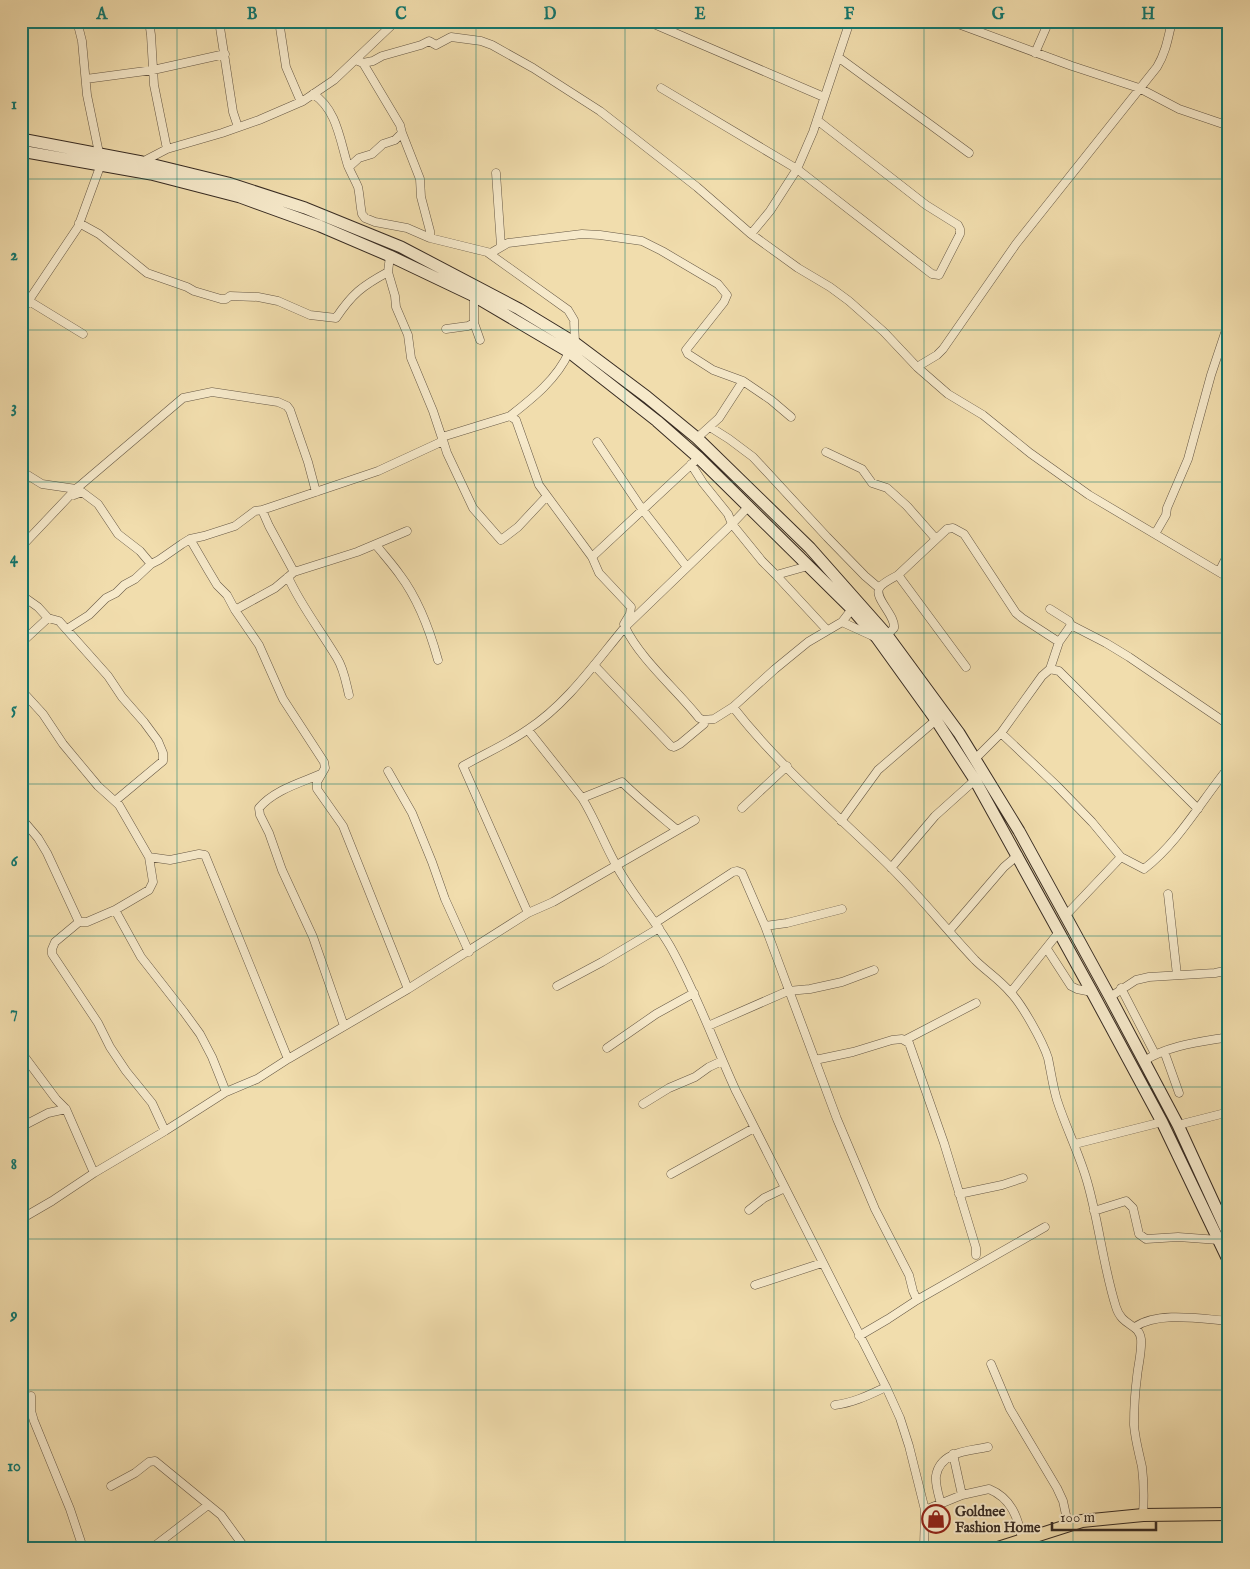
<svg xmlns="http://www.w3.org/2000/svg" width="1250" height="1569" viewBox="0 0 1250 1569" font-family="'IM FELL English',serif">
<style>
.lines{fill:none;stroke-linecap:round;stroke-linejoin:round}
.minor-casing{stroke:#665845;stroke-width:9}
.secondary-casing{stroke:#372b22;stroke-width:13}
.primary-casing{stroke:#372b22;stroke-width:14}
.minor{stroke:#f6e9ca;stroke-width:8}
.secondary{stroke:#f6e9ca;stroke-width:11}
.primary{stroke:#f1ddad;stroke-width:12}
.grid{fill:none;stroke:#0f766e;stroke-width:1;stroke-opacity:0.55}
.labels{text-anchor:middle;stroke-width:4;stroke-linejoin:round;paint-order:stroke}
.poi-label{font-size:14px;font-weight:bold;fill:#372b22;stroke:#f6e9ca;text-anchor:start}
.neatline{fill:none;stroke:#0f766e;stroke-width:2}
.grid-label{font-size:16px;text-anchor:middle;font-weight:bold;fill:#0f766e}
</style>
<rect width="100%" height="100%" fill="#f1ddad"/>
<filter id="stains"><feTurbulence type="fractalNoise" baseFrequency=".004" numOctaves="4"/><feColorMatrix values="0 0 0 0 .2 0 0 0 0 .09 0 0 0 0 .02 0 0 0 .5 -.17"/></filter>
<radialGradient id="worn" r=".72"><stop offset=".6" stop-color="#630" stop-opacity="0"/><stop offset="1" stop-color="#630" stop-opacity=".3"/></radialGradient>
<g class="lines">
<defs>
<path id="minor" d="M 77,21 L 82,41 L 87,95 L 99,153
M 149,21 L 151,35 L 154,85 L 167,149
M 219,21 L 233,112 L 238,127
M 279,21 L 286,67 L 301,102
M 647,21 L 824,97
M 950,21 L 1072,66 L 1139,88 L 1179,109 L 1229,126
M 1035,53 L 1049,21
M 838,57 L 969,153
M 356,60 L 363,63 L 373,61 L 382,56 L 421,45 L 429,41 L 436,45 L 451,37 L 481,41 L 492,45 L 533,68 L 600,111 L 697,187 L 751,234 L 798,268 L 830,287 L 849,301 L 884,332 L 917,367 L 948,394 L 983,415 L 1030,453 L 1089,495 L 1229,578
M 86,79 L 153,70 L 225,54
M 661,88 L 797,169 L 932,274 L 939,275 L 960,234 L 960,229 L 958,225 L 926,205 L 817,120
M 313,94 C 337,109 340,141 348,166 C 351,173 355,180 358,187 C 360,196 360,205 362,214 L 365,218 L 375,222 L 407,228 L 430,238 L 487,252 L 491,253 L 508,243 L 582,234 L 600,235 L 642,241 L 662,251 L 718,284 L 727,295 L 724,302 L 686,350 L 688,354 L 713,370 L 743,381
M 402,133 L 420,179 L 421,197 L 430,231 L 430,238
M 142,162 L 167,149 L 222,133 L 259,120 L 303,101 L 334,80 L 396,21
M 349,167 L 359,158 L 372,154 L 383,144 L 395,140 L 402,133 L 400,125 L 363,63
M 496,173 L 501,246
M 79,223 L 99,234 L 147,273 L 187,287 L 194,291 L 221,299 L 226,299 L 230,296 L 258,297 L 278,301 L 310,315 L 336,318 C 352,294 362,286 388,272
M 751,234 L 770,211 L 797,169 L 813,132 L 850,21
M 487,252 L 568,310 L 574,320 L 575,343
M 474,296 L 474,323 L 480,340
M 29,301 L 83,334
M 21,312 L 78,227 L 101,164
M 446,329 L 468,326 L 474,323
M 917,367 L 937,355 L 943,349 L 1016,244 L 1157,67 C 1166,52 1168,38 1172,21
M 510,416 C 533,398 557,379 569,352
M 710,427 L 729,439 L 753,457 L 827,537 L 865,576 L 879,588
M 697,438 L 719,418 L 743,381 L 771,400 L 791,417
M 597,442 L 642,509 L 687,567
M 826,452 L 862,469 L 872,483 L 887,488 L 907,506 L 936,539
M 691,464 L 703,483 L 728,514 L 732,524 L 762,561 L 776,575 L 808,566
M 21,471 L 42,484 L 76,489 L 21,547
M 76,489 L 183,398 L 212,392 L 278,402 L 287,406 L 290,410 L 308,462 L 316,492
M 74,495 L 82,492 L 98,504 L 118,534 L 140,551 L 151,564
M 547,496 L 518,527 L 501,540 L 473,508 L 447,453 L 442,437 L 510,416 L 516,420 L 539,485 L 592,557 L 599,573 L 631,607 L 630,614 L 624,624 L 625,627 L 732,524 L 749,506
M 262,510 L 269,526 L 294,572
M 1155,534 L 1166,515 L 1167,508 L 1188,459 L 1211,375 L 1229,321
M 190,539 L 208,570 L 217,585 L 227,595 L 235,610 L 259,645 L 283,699 L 324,762 L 325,768 L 317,782 L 317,789 L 343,826 L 408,989
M 376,545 C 384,555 393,565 400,575 C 418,599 430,631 438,660
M 592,557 L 695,461
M 1219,572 L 1229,552
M 776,575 L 827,630
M 288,577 C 301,606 321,631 337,658 C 344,669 346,683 349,695
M 21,595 L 38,607 L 48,618 L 59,621 L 108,676 L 122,697 L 144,722 L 158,741 L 163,753 L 163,761 L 115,801
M 1050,609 L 1069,621 L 1071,625 L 1106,643 L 1129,657 L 1229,725
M 235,610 L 275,588 L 294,572 L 357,552 L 407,531
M 842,622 L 877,638 L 887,635 L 894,628 C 896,615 872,597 880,587 C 884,582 893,578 898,575
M 67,629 L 89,615 L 106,598 L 116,593 L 124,585 L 135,579 L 151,564 L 159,560 L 182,544 L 190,539 L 204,536 L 235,526 L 255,511 L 262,510 L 378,471 L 443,441 L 433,411 L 411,358 L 408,335 L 396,307 L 395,296 L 388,272 L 390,256
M 21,643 L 48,618
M 594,665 L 671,746 L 674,747 L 680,744 L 704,724 L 703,720
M 966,667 L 898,575 L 947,529 L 953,528 L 964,534 L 1016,613 L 1022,618 L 1059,642
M 1050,669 L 1059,642 L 1071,625
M 21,690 L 43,714 L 63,744 L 98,786 L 119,805 L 149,857 L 153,882 L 149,890 L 115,910 L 87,922 L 79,922 L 55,942 L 52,949 L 52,954 L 98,1023 L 110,1047 L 126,1071 L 152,1103 L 165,1131
M 733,707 C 775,761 828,807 877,854 C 912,886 942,925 975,960 C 986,971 1000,980 1010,992 C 1022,1004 1043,1042 1048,1058 C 1051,1072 1053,1087 1057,1100 C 1066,1128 1079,1153 1087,1181 C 1099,1222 1103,1266 1116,1307 C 1122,1327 1139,1323 1141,1339 C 1142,1352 1138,1365 1137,1377 C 1135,1392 1134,1410 1134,1425 C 1135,1439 1139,1453 1142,1467 C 1144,1483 1144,1499 1143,1515
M 528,730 L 582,798 C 595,819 603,841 615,863 C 630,892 653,917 670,946 C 696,992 714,1043 736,1091 L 886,1387 L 900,1418 L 909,1446 L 925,1510 L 924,1548
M 975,759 L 1001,733
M 388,771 L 412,813 L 432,862 L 445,899 L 469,952
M 321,774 C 300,783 274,790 259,808 L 260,815 L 269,833 L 282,870 L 313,937 L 344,1026
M 582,798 L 622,782 C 639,799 658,814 677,830
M 742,808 L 787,766
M 1198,809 L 1059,671 L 1050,669 L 1042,676 L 1001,733 L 1057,786 L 1092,822 L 1121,857 L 1144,869 C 1179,842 1201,801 1229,767
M 21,818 L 38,838 L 47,853 L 79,922
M 841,821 L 878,770 L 936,720
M 149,857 L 170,860 L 199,854 L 205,855 L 288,1059
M 891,868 L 935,816 L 975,780
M 1168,894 L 1177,975
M 115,910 L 141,957 L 184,1012 L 200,1034 L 212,1057 L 226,1092
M 528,913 L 463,766 C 484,754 507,744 527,730 C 567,704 595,663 625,627 C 640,659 677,690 699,718 L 703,720 L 714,719 L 733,707 L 775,669 L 808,642 L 842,622 L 852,609
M 1066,915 L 1121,857
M 655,923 L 733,872 L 737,871 L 742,873 L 765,926 L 837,1119 L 875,1209 L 909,1275 L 913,1291 L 917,1300
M 765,926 L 787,923 L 842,909
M 949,931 L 1004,867 L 1018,855
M 1047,949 L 1071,986 L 1077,989 L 1092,992
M 557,986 L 602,962 L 659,928
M 1121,988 L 1155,1054
M 1011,992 L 1059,932
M 1110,997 L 1136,980 L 1149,977 L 1215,973 L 1229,970
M 708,1026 L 788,991 L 810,989 L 842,982 L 874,970
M 905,1040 L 976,1003
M 607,1048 L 656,1014 L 694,993
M 1164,1051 L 1179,1093
M 21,1052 L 56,1099 L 66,1109 L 94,1173
M 815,1060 L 853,1052 L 892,1040 L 902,1039 L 909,1043 L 944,1143 L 976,1248 L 976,1255
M 1144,1061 C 1169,1045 1200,1042 1229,1037
M 643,1104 L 669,1088 L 695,1077 L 709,1067 L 722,1061
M 1178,1125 L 1229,1112
M 21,1127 L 48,1113 L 66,1109
M 1075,1144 L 1162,1122
M 671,1174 L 754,1128
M 959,1194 L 1002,1185 L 1023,1178
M 749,1210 L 764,1198 L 785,1188
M 1094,1211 L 1126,1201 L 1133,1208 L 1139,1234 L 1146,1239 L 1178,1237 L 1219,1240
M 21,1219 L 52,1201 L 94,1173 L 165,1131 L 226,1092 L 257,1079 L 288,1059 L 408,989 L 528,913 L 553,902 L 695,820
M 755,1285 L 822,1263
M 1135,1327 C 1158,1311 1201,1319 1229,1321
M 859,1336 L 888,1319 L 917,1300 L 1045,1227
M 991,1364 L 1010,1409 L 1057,1488 L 1063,1501 L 1068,1524
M 31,1396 L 31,1411 L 34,1421 L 70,1509 L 83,1548
M 835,1405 C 853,1403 869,1395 886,1387
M 953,1454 L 962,1495
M 111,1486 L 135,1473 L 149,1462 L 155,1461 L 221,1515 L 245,1548
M 941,1504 C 939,1496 935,1485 936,1476 C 940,1451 969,1451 988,1447
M 925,1510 L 962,1495 L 989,1489 C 1011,1498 1018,1517 1022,1539
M 152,1548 L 208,1505"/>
<path id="secondary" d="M 21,139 L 142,162 L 228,183 L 305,208 L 401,247 L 519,309 L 575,343 L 647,397 L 697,438 L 810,548 L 887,635 L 959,733 L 1019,831 L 1110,997 L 1178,1125 L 1229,1236
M 21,151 L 151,174 L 240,197 L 320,226 L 390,256 L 474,296 L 569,352 L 657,421 L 699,458 L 852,609 L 877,638 L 936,720 L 975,780 L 1092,992 L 1162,1122 L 1229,1262"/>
<path id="primary" d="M 998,1548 L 1082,1521 L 1143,1515 L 1229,1514"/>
</defs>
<!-- minor casing -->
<use href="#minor" class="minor-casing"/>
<!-- secondary casing -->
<use href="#secondary" class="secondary-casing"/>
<!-- primary casing -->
<use href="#primary" class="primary-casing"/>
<!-- minor -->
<use href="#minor" class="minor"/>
<!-- secondary -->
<use href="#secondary" class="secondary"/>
<!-- primary -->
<use href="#primary" class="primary"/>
</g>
<!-- grid -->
<path class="grid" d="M 177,21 L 177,1548M 326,21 L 326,1548M 476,21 L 476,1548M 625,21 L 625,1548M 774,21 L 774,1548M 924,21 L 924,1548M 1073,21 L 1073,1548M 21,179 L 1229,179M 21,330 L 1229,330M 21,482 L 1229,482M 21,633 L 1229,633M 21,784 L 1229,784M 21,936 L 1229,936M 21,1087 L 1229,1087M 21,1239 L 1229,1239M 21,1390 L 1229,1390"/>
<!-- icons -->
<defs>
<symbol id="shop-ring" viewBox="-11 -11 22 22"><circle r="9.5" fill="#f6e9ca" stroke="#8f2418" stroke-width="1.5"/><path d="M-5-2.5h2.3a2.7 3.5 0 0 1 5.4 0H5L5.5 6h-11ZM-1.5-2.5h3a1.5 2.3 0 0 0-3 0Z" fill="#8f2418"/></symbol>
</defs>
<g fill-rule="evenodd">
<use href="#shop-ring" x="920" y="1503" width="32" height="32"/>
</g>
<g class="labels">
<!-- poi labels -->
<g class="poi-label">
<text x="955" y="1516">Goldnee<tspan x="955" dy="16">Fashion Home</tspan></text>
</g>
</g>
<!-- margin -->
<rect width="1250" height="1569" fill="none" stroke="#f1ddad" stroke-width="55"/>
<!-- scale -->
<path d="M1052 1522v8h104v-8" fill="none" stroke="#372b22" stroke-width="2.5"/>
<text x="1060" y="1522" font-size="15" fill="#372b22" stroke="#f6e9ca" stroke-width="4" paint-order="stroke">100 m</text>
<rect x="28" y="28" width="1194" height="1514" class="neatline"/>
<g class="grid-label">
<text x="102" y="19">A</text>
<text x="252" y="19">B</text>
<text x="401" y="19">C</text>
<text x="550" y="19">D</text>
<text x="700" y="19">E</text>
<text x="849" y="19">F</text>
<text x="998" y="19">G</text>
<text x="1148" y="19">H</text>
<text x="14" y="109">1</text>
<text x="14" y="260">2</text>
<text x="14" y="412">3</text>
<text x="14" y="563">4</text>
<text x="14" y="714">5</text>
<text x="14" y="866">6</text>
<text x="14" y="1017">7</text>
<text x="14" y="1169">8</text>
<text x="14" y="1320">9</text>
<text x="14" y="1471">10</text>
</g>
<rect width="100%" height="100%" filter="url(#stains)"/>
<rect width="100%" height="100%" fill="url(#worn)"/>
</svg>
